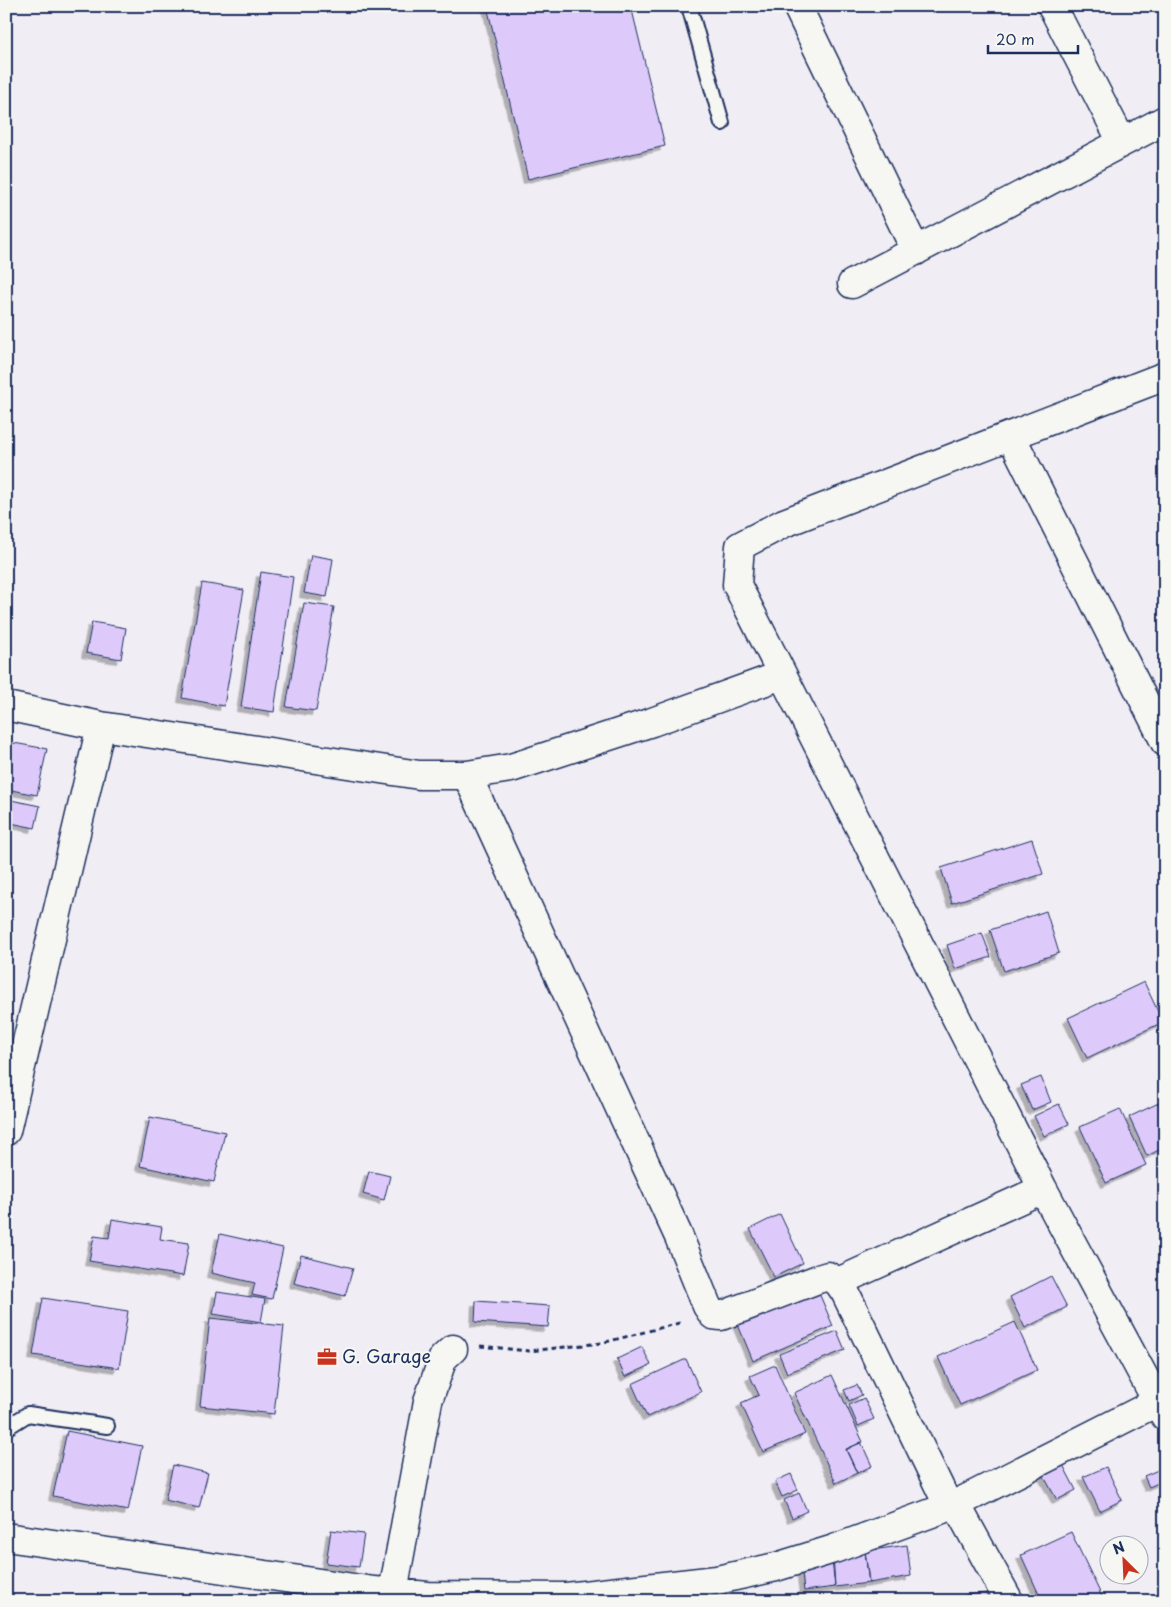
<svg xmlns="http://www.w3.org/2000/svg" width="1171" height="1607" viewBox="0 0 1171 1607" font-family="'Playpen Sans',sans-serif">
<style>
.building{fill:#ddcafb;stroke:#1b2f5e;filter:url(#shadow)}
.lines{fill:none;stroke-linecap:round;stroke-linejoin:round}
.lane-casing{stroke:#1b2f5e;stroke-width:18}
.street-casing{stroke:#1b2f5e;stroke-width:31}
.path{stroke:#1b2f5e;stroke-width:3;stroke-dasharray:5 4;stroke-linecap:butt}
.lane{stroke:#f6f6f2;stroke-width:14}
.street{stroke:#f6f6f2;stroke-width:28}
.labels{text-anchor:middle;stroke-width:4;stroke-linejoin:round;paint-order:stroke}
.poi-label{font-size:18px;fill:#1b2f5e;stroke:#f6f6f2;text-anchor:start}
</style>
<defs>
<filter id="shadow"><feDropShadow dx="-4.5" dy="4.5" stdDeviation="0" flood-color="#0004"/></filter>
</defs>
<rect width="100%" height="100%" fill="#f1edf4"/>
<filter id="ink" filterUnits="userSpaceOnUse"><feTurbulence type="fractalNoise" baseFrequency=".02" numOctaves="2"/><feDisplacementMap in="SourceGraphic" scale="10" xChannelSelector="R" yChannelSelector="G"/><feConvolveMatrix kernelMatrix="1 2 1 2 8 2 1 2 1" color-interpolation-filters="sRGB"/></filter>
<g filter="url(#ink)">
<!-- building -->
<path class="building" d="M 487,6 L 631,6 L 665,146 L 528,179 Z
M 311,555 L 333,559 L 327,597 L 304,593 Z
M 261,572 L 293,577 L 274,712 L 241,707 Z
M 202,583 L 244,590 L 224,706 L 182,698 Z
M 304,603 L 334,607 L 316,711 L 286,707 Z
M 92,622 L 126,628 L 121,659 L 86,653 Z
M 8,742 L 47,749 L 37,795 L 6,789 L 6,753 Z
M 6,799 L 40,806 L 35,828 L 6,822 Z
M 1032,839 L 1043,874 L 952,903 L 941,868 Z
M 1046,911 L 1059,953 L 1004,971 L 990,930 Z
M 982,933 L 991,957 L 955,969 L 947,945 Z
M 1144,982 L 1163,1022 L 1087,1058 L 1068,1018 Z
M 1041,1077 L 1051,1102 L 1032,1110 L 1021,1085 Z
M 1165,1100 L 1165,1147 L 1147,1156 L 1129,1117 Z
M 1059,1104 L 1069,1124 L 1044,1136 L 1034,1116 Z
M 1120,1109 L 1146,1165 L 1106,1183 L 1080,1127 Z
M 150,1117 L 225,1132 L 214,1182 L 140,1166 Z
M 369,1171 L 390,1176 L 384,1200 L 363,1194 Z
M 780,1214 L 803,1263 L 774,1277 L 750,1229 Z
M 112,1219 L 162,1227 L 160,1239 L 189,1243 L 183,1276 L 89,1261 L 94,1236 L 109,1238 Z
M 220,1234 L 283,1248 L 272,1299 L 252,1295 L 255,1283 L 211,1273 Z
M 301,1255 L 353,1268 L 345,1296 L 294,1283 Z
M 1051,1276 L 1067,1307 L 1025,1328 L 1010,1297 Z
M 816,1286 L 833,1326 L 753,1361 L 736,1320 Z
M 217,1292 L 265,1299 L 261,1322 L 213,1314 Z
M 43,1298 L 128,1311 L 119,1368 L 33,1355 Z
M 476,1301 L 550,1306 L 548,1327 L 475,1322 Z
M 210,1318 L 284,1326 L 274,1414 L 200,1406 Z
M 1015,1322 L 1037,1370 L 960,1405 L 938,1357 Z
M 837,1331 L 845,1350 L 787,1373 L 779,1354 Z
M 642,1347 L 651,1365 L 625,1377 L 617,1359 Z
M 686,1359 L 701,1392 L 647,1417 L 632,1384 Z
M 775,1365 L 805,1434 L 763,1452 L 741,1403 L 759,1395 L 750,1376 Z
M 832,1375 L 863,1442 L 846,1449 L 857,1473 L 836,1483 L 794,1393 Z
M 857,1385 L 862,1395 L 849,1401 L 844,1390 Z
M 864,1398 L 874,1419 L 858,1426 L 849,1405 Z
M 67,1431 L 142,1446 L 128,1511 L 53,1496 Z
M 861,1442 L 872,1466 L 857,1473 L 846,1450 Z
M 1062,1463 L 1076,1490 L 1057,1500 L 1042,1473 Z
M 173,1465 L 208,1473 L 199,1508 L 165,1500 Z
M 1106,1467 L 1122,1500 L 1100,1511 L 1083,1477 Z
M 1165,1467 L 1165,1480 L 1149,1487 L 1144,1476 Z
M 791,1474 L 798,1490 L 782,1497 L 775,1481 Z
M 799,1493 L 807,1511 L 792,1518 L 784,1500 Z
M 331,1530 L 364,1534 L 359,1567 L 326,1563 Z
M 1071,1532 L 1104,1601 L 1042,1601 L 1021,1555 Z
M 907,1545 L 911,1576 L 869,1583 L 865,1551 Z
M 865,1551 L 869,1583 L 835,1587 L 833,1554 Z
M 832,1560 L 835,1587 L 804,1591 L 801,1564 Z
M 987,1593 L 987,1601 L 965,1601 L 965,1595 Z"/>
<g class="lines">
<defs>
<path id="lane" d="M 689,6 L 722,123
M 6,1428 L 28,1414 L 107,1426"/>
<path id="street" d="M 797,6 L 916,251
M 1052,6 L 1122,142
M 852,284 L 1165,120
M 1165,376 L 784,523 L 740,546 L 737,585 L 1043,1189 L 1165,1416
M 1011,436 L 1165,742
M 6,706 L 101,726 L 419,775 L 467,775 L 511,768 L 652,722 L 782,675
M 467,775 L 679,1237 L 707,1306 L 713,1315 L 721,1316 L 818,1279 L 828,1276 L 838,1282 L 845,1292 L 949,1507
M 6,1131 L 101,726
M 838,1282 L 1043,1189
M 956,1504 L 1009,1601
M 6,1537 L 374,1591 L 428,1596 L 566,1597 L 717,1580 L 776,1567 L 834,1549 L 956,1504 L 1165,1398
M 393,1592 L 428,1401 L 443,1358 L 453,1349"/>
</defs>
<!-- lane casing -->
<use href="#lane" class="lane-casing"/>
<!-- street casing -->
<use href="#street" class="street-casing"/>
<!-- path -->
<path class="path" d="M 480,1346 L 529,1351 L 602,1343 L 683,1322"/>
<!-- lane -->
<use href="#lane" class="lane"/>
<!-- street -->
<use href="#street" class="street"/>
</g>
</g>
<!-- icons -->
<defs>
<symbol id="office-bare" viewBox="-9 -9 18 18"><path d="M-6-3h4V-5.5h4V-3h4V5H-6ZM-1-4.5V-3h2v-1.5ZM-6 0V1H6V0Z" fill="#c8321e" stroke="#f6f6f2" stroke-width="2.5" paint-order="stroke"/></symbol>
</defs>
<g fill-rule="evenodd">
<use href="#office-bare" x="313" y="1343" width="28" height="28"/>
</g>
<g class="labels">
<!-- poi labels -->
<g class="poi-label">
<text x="342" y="1363">G. Garage</text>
</g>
</g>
<!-- margin -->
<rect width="1171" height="1607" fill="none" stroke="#f6f6f2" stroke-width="25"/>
<rect x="12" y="12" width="1146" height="1582" fill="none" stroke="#1b2f5e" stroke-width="2" filter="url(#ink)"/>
<!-- north arrow -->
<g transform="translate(1124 1560) rotate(336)"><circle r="24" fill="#f6f6f2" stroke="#9ea6b7"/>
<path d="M0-4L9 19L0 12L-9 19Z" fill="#c8321e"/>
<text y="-8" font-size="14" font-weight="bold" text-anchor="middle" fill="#1b2f5e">N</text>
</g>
<!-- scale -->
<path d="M988 45v8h90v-8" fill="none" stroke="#1b2f5e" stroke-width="2.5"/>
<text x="996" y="45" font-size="15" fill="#1b2f5e" stroke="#f6f6f2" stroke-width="4" paint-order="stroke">20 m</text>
</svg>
